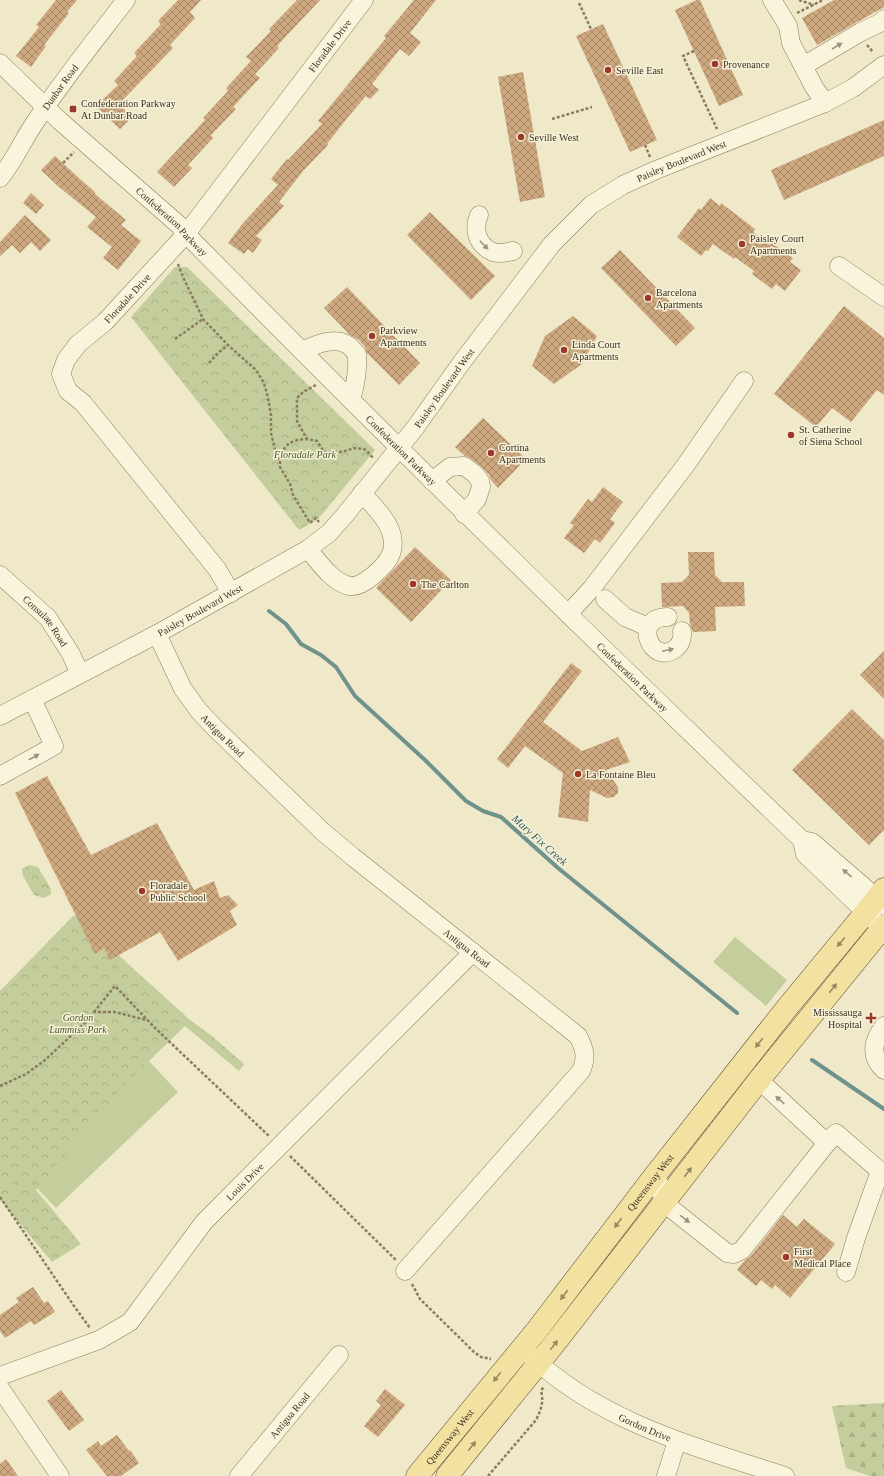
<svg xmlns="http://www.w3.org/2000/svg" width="884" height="1476" viewBox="0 0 884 1476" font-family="Georgia,serif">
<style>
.grass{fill:#c3ce9c}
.forest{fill:url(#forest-firs)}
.park{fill:url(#park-crowns)}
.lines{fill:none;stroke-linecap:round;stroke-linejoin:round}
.stream{stroke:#70928d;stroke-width:4}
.building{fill:url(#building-cross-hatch)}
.minor-casing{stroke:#8c7b5d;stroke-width:19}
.major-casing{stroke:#5a4831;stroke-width:23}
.path{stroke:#8c7b5d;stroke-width:2.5;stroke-dasharray:3 2;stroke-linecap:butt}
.minor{stroke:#f9f4dc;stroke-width:18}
.major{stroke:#f2e1a1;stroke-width:22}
.oneway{fill:#9a927e}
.oneway2{fill:#978960}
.poi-dot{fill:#9c372c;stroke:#f6f1d8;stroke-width:1.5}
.labels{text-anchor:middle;stroke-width:3;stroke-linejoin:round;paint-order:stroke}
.street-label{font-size:10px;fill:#3c3120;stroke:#f6f1d8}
.poi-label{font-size:10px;fill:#3c3120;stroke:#f6f1d8;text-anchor:start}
.park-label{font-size:10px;font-style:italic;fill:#475927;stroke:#f6f1d8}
.water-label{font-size:11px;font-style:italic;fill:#305a5c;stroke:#f6f1d8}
</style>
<defs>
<pattern id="forest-firs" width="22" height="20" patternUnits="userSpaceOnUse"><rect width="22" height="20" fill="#c3ce9c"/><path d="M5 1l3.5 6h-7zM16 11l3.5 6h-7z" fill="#a8b186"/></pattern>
<pattern id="park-crowns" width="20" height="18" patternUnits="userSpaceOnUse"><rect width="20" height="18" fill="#c3ce9c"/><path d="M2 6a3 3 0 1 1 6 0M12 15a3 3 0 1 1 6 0" fill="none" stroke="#a8b186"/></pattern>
<pattern id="building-cross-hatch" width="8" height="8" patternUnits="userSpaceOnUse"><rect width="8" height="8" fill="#cea87e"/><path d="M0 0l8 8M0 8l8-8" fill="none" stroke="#a88967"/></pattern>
</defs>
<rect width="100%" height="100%" fill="#efe8c9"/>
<!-- grass -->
<path class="grass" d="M 735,937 L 787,980 L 766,1006 L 713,962 Z
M 113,1023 L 178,1092 L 56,1208 L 0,1149 Z"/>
<!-- forest -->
<path class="forest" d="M 884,1403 L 884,1476 L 870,1476 L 846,1468 L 832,1406 Z"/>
<!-- park -->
<path class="park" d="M 175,267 L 187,267 L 375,450 L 319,518 L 299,530 L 131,317 Z
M 29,865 L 38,867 L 51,889 L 51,894 L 44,898 L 34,895 L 23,876 L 22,869 Z
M 74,915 L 190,1020 L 212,1036 L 244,1064 L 239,1071 L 185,1026 L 127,1082 L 36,1190 L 81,1244 L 52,1262 L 0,1200 L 0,991 Z"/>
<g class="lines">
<!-- stream -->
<path class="stream" d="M 269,611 L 286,624 L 301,644 L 321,655 L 336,667 L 355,696 L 425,760 L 466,801 L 483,811 L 501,817 L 558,868 L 737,1013
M 812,1060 L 884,1109"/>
</g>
<!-- building -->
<path class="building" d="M 56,0 L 77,0 L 67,12 L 69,13 L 44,45 L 46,46 L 31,67 L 16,56 L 39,27 L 36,25 Z
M 178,0 L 201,0 L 190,12 L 195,18 L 170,45 L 173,48 L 119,104 L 132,117 L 120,129 L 96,106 L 118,85 L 114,81 L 137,56 L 134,53 L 161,24 L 158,21 Z
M 297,0 L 320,0 L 277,46 L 279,48 L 255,74 L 260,78 L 233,107 L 236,109 L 211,135 L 213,138 L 188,165 L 192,168 L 174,187 L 157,172 L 205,120 L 203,118 L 228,91 L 226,88 L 251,61 L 246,57 L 271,31 L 269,29 Z
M 414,0 L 436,0 L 410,33 L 421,42 L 409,56 L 400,49 L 372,84 L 379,90 L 370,99 L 366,96 L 348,117 L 327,144 L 328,145 L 303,171 L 279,202 L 284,206 L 256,236 L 262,240 L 253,253 L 248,249 L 244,254 L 228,243 L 243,223 L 278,185 L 271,179 L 287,159 L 288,160 L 322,124 L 318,121 L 386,38 L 384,36 Z
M 697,0 L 700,0 L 743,95 L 719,106 L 675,10 Z
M 834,0 L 884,0 L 884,7 L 817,45 L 802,18 Z
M 603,24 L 657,140 L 630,152 L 576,36 Z
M 523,72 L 545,197 L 520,202 L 498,77 Z
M 884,120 L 884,156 L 784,200 L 771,170 Z
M 55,156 L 80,179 L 95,192 L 95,194 L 126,220 L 121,225 L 141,241 L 118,270 L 103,258 L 112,247 L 87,227 L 96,217 L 59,187 L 41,170 Z
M 31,193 L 44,205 L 36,214 L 23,203 Z
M 710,198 L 720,206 L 721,203 L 755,229 L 753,232 L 770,245 L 772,243 L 793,258 L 790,262 L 801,270 L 785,291 L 776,284 L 772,289 L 752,274 L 754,271 L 735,257 L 734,259 L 713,244 L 708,251 L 706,250 L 701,256 L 677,237 L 699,208 L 701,210 Z
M 430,212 L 495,276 L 471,300 L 407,235 Z
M 25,215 L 51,240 L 40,251 L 31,242 L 20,253 L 12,245 L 0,256 L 0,242 Z
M 620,250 L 695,328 L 676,346 L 601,268 Z
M 347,287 L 420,363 L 399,385 L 367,353 L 365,347 L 359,340 L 349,334 L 324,308 Z
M 844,306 L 884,338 L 884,395 L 877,390 L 851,422 L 832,408 L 816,427 L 774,394 Z
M 573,316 L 597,336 L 582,364 L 554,384 L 532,366 L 545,336 Z
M 483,418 L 526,459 L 498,488 L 491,480 L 489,475 L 481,466 L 470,458 L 465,456 L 455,447 Z
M 603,487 L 623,502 L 610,519 L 615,523 L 600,543 L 595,539 L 584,553 L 564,538 L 574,525 L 570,523 L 588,499 L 592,502 Z
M 415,547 L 451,580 L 411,622 L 376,588 Z
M 688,552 L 714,552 L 715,575 L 722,582 L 744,582 L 745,606 L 715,607 L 716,631 L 693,632 L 690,624 L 689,613 L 683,606 L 662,607 L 661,583 L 682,582 L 689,575 Z
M 884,651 L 884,699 L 860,675 Z
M 571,663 L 582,671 L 543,722 L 582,751 L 618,737 L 630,762 L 606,770 L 618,787 L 618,793 L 614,797 L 607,798 L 590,790 L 588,822 L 558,817 L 563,773 L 525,746 L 508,768 L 497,759 Z
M 852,709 L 884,740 L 884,830 L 869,845 L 792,770 Z
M 47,776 L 91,855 L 157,823 L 194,890 L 214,881 L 220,898 L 228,895 L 238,905 L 230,911 L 237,925 L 178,961 L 160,932 L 110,960 L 104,948 L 95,954 L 15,793 Z
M 783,1215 L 797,1227 L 804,1219 L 835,1244 L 790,1298 L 775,1285 L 772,1289 L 761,1280 L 756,1286 L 737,1270 L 745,1260 L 750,1257 Z
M 33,1287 L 44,1303 L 48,1301 L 55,1312 L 34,1325 L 31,1321 L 5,1338 L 0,1331 L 0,1315 L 19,1302 L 16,1298 Z
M 385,1389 L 405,1405 L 378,1437 L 364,1426 L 381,1405 L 376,1401 Z
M 61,1390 L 84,1420 L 69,1431 L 47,1401 Z
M 117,1435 L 129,1451 L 130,1450 L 139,1463 L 121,1476 L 107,1476 L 86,1450 L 98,1441 L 101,1446 Z
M 6,1459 L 18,1476 L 0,1476 L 0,1464 Z"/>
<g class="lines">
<defs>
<g id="minor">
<path d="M 772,0 L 788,26 L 791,43 L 814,87 L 825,103"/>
<path id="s1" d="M 0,63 L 60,121 L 179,225 L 186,234 C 388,439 594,641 802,840 L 812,842 L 864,887 L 884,906"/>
<path d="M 803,66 L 861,32 L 882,22 L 884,19"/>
<path id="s2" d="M 0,178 C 15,160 24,137 38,118 C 65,77 96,39 126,0"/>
<path d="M 479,215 C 473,229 477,244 491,251 C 498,255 506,252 513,251"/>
<path d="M 839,266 L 884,297"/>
<path d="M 302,351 C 315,345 334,336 348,345 C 351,347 354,351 357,354 C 358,370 356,384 351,400"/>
<path d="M 432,481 L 450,467 L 464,466 L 475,474 L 480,481 L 481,487 L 477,499 L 464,514"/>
<path d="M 308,549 C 319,562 331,581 349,586 C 362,589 386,566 391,554 C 393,549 393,541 392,536 C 388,519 373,506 362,493"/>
<path id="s3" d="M 0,575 L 48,618 L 71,654 L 80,674"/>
<path id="s4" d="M 231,593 L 217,569 L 83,403 L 68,391 L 61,374 L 66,360 L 78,344 L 105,322 L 186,234 L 364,0"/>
<path d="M 605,599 L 625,617 L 648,627"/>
<path d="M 568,614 L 592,588 L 685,466 L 744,381"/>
<path d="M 668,617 C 630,617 652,668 676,648 C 681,644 683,637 682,631"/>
<path id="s5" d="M 157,634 L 183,689 L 199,711 L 216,729 L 323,832 L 353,857 L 578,1036 C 585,1049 587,1058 581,1071 L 405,1271"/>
<path id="s6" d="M 0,716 L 157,634 L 308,549 L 329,533 L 345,515 L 415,428 L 462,362 L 552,244 L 591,205 L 623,185 L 656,170 L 825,103 L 853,88 L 884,65"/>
<path d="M 0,776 L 54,746 L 32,699"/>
<path d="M 802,840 L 805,854 L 884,930"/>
<path d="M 884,1026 C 873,1040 869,1056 884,1070"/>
<path d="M 759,1080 L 827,1143 L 836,1133 L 880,1171 L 856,1238 L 846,1272"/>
<path d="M 656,1174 L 664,1203 L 727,1253 L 734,1254 L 742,1250 L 827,1143"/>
<path id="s7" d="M 529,1354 C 598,1421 695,1447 785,1476"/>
<path id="s8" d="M 0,1376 L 99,1340 L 130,1322 L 204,1222 L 473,952"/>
<path d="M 0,1388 L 60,1476"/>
<path id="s9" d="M 239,1476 L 339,1355"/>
<path d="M 666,1476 L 677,1441"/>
</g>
<g id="major">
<path id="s10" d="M 417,1476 L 537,1330 L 656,1174 L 786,1009 L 866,912 L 884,889"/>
<path d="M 447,1476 L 555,1343 L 759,1080 L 884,926"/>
</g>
</defs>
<!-- minor casing -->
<use href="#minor" class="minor-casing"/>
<!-- major casing -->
<use href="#major" class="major-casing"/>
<!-- path -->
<path class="path" d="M 799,0 L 814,5
M 579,3 L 591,29
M 797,13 L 823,0
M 867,45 L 873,52
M 694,51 L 683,56 L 717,129
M 552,119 L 592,107
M 645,145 L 650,157
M 63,163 L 74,152
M 178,264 L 183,277 L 203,319 L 228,345 L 256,370 L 264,383 L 268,398 L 271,415 L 271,433 L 276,454 L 280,460 L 280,467 L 290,484 L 293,495 L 310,523 L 316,518 L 319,522
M 175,339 L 203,319
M 209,363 L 218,353 L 228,345
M 316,385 L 303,392 L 297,398 L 297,421 L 307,439 L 317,441 L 324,452 L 342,452 L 354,448 L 364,449 L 367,451 L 373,458
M 280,459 C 284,444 291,440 307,439
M 94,1012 L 115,986 L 155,1028 L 269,1136
M 0,1086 L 26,1074 L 44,1061 L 89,1019 L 94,1012 L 115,1012 L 146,1020
M 290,1156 L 396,1260
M 0,1197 L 74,1306 L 90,1328
M 412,1284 L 420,1299 L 474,1352 L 481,1357 L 491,1359
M 488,1476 L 536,1420 C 541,1410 544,1402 541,1391 L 544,1386"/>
<!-- minor -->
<use href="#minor" class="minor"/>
<!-- major -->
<use href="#major" class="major"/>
</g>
<!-- one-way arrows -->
<defs><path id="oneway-solid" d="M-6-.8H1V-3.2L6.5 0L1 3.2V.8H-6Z"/></defs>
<g class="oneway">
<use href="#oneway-solid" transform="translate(837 46) rotate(-31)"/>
<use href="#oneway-solid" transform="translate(484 245) rotate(46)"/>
<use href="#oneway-solid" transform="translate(668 650) rotate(-12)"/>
<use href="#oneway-solid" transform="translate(34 757) rotate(-29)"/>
<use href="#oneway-solid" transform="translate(847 873) rotate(-139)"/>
<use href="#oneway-solid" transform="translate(780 1100) rotate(-138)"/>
<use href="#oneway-solid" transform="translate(685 1219) rotate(38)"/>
</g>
<g class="oneway2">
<use href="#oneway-solid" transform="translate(841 942) rotate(130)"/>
<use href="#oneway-solid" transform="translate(833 988) rotate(-51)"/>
<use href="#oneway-solid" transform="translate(759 1043) rotate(128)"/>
<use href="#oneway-solid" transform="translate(688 1172) rotate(-52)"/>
<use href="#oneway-solid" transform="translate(618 1223) rotate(127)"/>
<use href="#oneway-solid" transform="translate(564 1295) rotate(127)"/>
<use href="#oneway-solid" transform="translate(554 1345) rotate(-52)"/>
<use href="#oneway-solid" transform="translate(497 1377) rotate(129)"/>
<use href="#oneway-solid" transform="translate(472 1446) rotate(-51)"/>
</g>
<!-- markers -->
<g class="poi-dot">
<circle cx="715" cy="64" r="4"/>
<circle cx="608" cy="70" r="4"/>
<rect x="69" y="105" width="8" height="8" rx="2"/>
<circle cx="521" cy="137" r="4"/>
<circle cx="742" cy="244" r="4"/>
<circle cx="648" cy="298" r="4"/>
<circle cx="372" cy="336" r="4"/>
<circle cx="564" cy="350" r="4"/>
<circle cx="791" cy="435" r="4"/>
<circle cx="491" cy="453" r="4"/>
<circle cx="413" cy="584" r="4"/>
<circle cx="578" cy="774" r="4"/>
<circle cx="142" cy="891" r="4"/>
<path d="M869 1012h4v4h4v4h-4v4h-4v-4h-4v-4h4z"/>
<circle cx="786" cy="1257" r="4"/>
</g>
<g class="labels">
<!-- street labels -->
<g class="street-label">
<text dy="4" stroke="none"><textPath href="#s4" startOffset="705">Floradale Drive</textPath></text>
<text dy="4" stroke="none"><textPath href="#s2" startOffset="109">Dunbar Road</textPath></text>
<text dy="4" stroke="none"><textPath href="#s6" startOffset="898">Paisley Boulevard West</textPath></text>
<text dy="4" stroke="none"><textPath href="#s1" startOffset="234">Confederation Parkway</textPath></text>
<text dy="4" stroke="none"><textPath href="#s4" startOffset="381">Floradale Drive</textPath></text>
<text dy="4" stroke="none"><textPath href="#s6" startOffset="562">Paisley Boulevard West</textPath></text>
<text dy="4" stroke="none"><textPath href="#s1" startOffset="558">Confederation Parkway</textPath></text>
<text dy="4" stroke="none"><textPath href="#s6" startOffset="226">Paisley Boulevard West</textPath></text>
<text dy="4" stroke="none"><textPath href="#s3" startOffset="65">Consulate Road</textPath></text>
<text dy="4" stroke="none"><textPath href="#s1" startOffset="882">Confederation Parkway</textPath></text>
<text dy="4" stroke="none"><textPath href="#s5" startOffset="122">Antigua Road</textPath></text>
<text dy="4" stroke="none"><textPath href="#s5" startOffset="446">Antigua Road</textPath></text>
<text dy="4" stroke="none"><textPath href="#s8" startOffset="323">Louis Drive</textPath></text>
<text dy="4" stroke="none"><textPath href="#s10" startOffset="375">Queensway West</textPath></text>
<text dy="4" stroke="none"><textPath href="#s9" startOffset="79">Antigua Road</textPath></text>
<text dy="4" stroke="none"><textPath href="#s7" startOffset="138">Gordon Drive</textPath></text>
<text dy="4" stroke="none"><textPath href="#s10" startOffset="51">Queensway West</textPath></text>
</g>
<!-- poi labels -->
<g class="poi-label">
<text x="723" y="68">Provenance</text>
<text x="616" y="74">Seville East</text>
<text x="81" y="107">Confederation Parkway<tspan x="81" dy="12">At Dunbar Road</tspan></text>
<text x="529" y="141">Seville West</text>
<text x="750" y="242">Paisley Court<tspan x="750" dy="12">Apartments</tspan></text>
<text x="656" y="296">Barcelona<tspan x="656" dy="12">Apartments</tspan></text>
<text x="380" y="334">Parkview<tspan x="380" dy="12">Apartments</tspan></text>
<text x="572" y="348">Linda Court<tspan x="572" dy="12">Apartments</tspan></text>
<text x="799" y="433">St. Catherine<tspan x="799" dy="12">of Siena School</tspan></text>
<text x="499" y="451">Cortina<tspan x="499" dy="12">Apartments</tspan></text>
<text x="421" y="588">The Carlton</text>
<text x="586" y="778">La Fontaine Bleu</text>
<text x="150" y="889">Floradale<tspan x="150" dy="12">Public School</tspan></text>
<text x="862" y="1016" text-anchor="end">Mississauga<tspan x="862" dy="12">Hospital</tspan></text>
<text x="794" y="1255">First<tspan x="794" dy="12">Medical Place</tspan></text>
</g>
<!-- park labels -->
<g class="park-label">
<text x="305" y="458">Floradale Park</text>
<text x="78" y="1021">Gordon<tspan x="78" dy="12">Lummiss Park</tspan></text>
</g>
<!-- water labels -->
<g class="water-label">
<text transform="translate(540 840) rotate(42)" y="4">Mary Fix Creek</text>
</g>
</g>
</svg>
